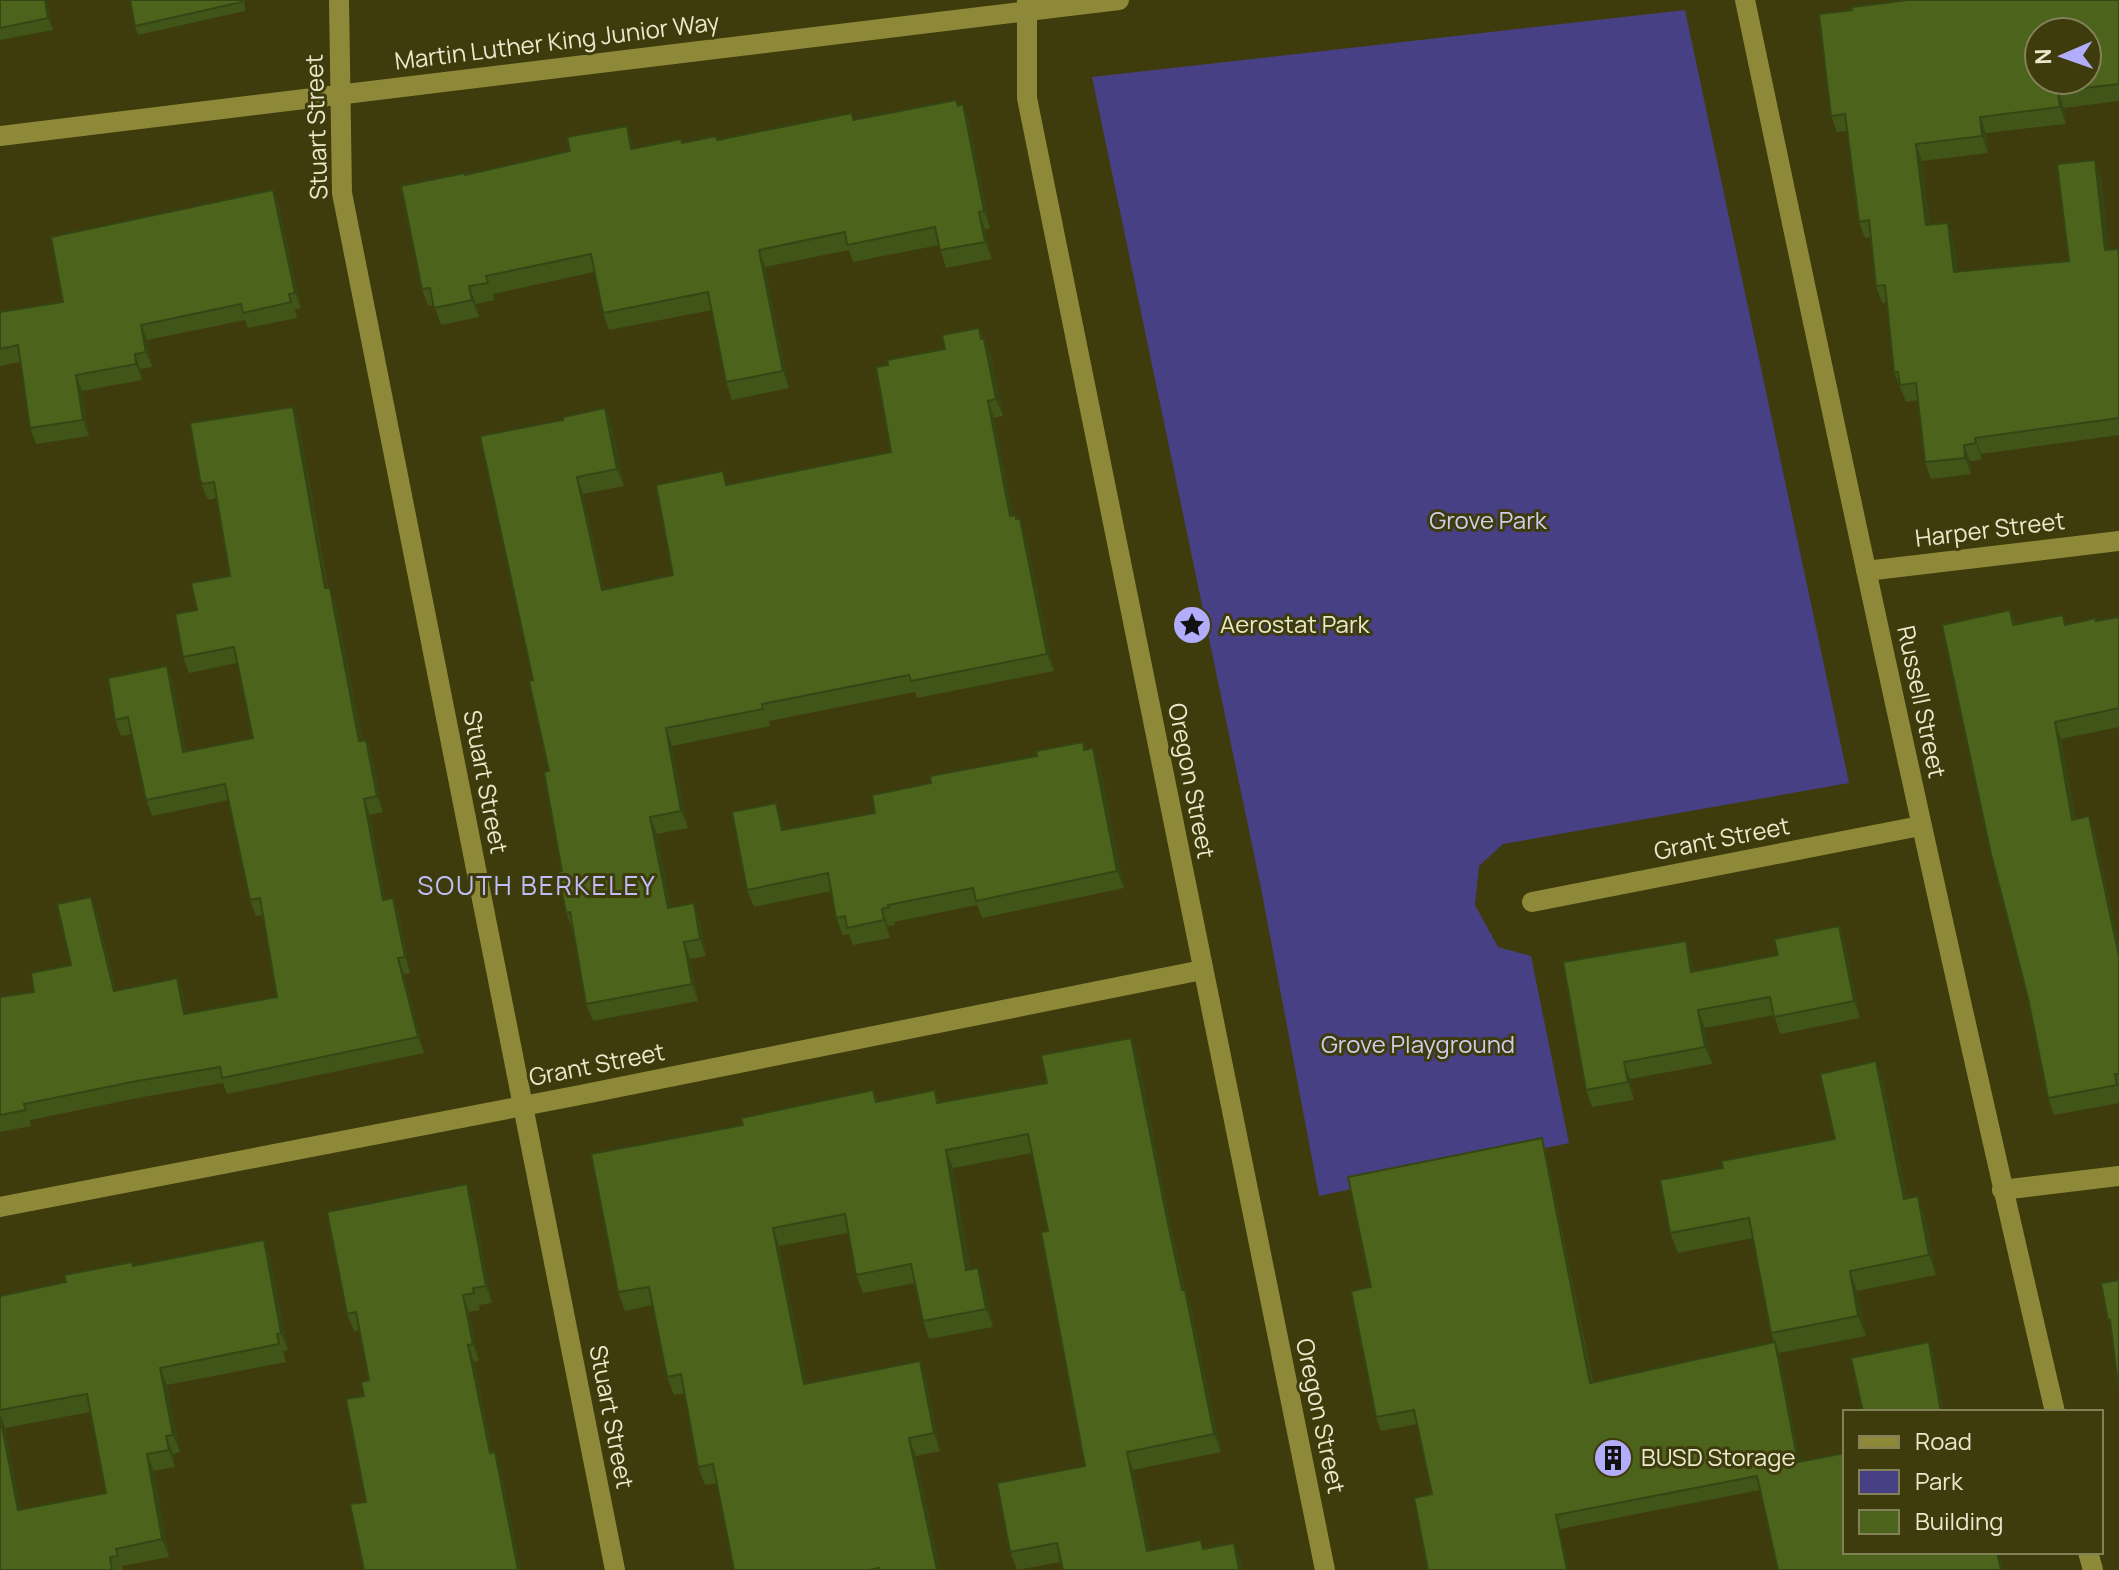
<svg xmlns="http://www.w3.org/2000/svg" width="2119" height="1570" viewBox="0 0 2119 1570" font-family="Manrope,sans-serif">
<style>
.green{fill:#484085}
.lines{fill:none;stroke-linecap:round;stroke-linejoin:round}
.minor{stroke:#8e8939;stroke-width:20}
.wall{fill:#415518;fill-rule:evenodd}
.shaded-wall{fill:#354514}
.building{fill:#4c631c;stroke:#354514;stroke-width:2;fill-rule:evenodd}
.labels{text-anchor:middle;stroke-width:6;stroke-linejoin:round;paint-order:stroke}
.street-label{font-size:24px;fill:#eae9cb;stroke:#3e3b0c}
.park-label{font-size:24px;fill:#ceceeb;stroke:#3e3b0c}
.poi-label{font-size:24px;fill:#eae9cb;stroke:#3e3b0c;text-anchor:start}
.neighbourhood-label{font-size:26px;letter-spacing:2px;fill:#c0bef7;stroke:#3e3b0c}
</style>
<rect width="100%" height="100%" fill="#3e3b0c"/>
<!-- green -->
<path class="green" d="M 1685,10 L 1849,783 L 1503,844 L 1479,866 L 1475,905 L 1498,947 L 1531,956 L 1569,1143 L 1319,1196 L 1261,888 L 1092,77 Z"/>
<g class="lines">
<!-- minor -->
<path class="minor" d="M 339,0 L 342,193 L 615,1570
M 1027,0 L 1027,98 L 1325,1570
M 1745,0 C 1844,472 1945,943 2055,1412
M 0,136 L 1119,0
M 1866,571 L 2119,541
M 1532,902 L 1920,826
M 2002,1190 L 2119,1176
M 0,1207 L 580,1095 L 1202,970
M 2088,1552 L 2093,1570"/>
</g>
<!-- wall -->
<path class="wall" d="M 0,0 L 47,0 L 53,30 L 0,40 Z
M 130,0 L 244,0 L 245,11 L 138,35 L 135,26 Z
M 2119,0 L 2119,101 L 2064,108 L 2066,124 L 1986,133 L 1988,153 L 1922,161 L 1930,225 L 1954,239 L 1958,271 L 2069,261 L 2101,177 L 2109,250 L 2118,249 L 2119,252 L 2119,435 L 1981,454 L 1982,460 L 1970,461 L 1971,474 L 1931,479 L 1925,462 L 1918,400 L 1906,402 L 1894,372 L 1887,302 L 1882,303 L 1876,286 L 1871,237 L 1865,238 L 1859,222 L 1847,131 L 1837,132 L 1831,116 L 1852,10 Z
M 958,105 L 969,122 L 990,228 L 985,229 L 992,259 L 946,268 L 939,245 L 853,262 L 849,250 L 765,267 L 789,388 L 732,400 L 726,382 L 712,310 L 609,330 L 603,313 L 594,272 L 493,294 L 494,300 L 476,304 L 479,317 L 441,325 L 434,305 L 428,306 L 422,289 L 466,175 L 570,151 L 627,126 L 634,149 L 682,142 L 718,140 L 852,113 L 854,120 Z
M 273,190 L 279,206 L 301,308 L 295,309 L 297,318 L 248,328 L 245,320 L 147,340 L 152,367 L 140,369 L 142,380 L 82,391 L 89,436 L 36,444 L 30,428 L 20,362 L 0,366 L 0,312 L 63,302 Z
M 979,328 L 983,339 L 984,339 L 991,356 L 1003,416 L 994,418 L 1013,516 L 1017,519 L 1026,536 L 1054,671 L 917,698 L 915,692 L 769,721 L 770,726 L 672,746 L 688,828 L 657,834 L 671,908 L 694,903 L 700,921 L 706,956 L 690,959 L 698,1001 L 593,1021 L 586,1004 L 573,930 L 566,913 L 549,771 L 563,420 L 605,408 L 612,426 L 624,486 L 583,494 L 604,589 L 673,575 L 728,484 L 891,452 L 888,365 L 945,349 Z
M 293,407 L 299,423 L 328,588 L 336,604 L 362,740 L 366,740 L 372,756 L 383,812 L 370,815 L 385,899 L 393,898 L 399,914 L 410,973 L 404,974 L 424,1053 L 227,1094 L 223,1083 L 143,1097 L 30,1120 L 31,1126 L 0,1132 L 0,997 L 34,992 L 71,965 L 91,897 L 97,913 L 116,990 L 177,978 L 183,994 L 186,1014 L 277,997 L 263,915 L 256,916 L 250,900 L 229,800 L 152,816 L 146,800 L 132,734 L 121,736 L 115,720 L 173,682 L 186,752 L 253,738 L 237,663 L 189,673 L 183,657 L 197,610 L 230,576 L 216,498 L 209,500 L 206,496 L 200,480 Z
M 2010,610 L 2015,624 L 2067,624 L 2097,621 L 2119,617 L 2119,727 L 2061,739 L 2076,819 L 2089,816 L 2095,834 L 2119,945 L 2119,1103 L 2054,1115 L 2048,1098 L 2028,998 Z
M 1083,742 L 1086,749 L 1100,765 L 1124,888 L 982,918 L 977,905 L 894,922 L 895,925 L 888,926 L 890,938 L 853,945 L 849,934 L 843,935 L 836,918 L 831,891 L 754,907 L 747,890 L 776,803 L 784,830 L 875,813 L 931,783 L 1037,756 Z
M 1839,926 L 1845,944 L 1860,1018 L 1780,1034 L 1774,1015 L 1705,1028 L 1712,1064 L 1630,1079 L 1634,1100 L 1592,1107 L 1586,1090 L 1692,959 L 1694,972 L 1778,955 Z
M 1138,1056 L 1170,1222 L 1185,1290 L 1191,1308 L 1221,1452 L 1133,1470 L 1150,1550 L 1201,1540 L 1204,1549 L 1241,1561 L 1061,1562 L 1017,1570 L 1010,1552 L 1085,1466 L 1048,1231 L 1032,1153 L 953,1168 L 970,1269 L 978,1268 L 985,1286 L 993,1327 L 929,1339 L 923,1321 L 915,1283 L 863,1293 L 856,1275 L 848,1233 L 779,1246 L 807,1383 L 926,1379 L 940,1451 L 916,1456 L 940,1570 L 734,1570 L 717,1483 L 705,1485 L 698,1467 L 685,1393 L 674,1395 L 667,1377 L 653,1305 L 625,1311 L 618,1292 L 743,1125 L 873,1090 L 878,1102 L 935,1090 L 939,1103 L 1047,1083 Z
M 1883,1081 L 1907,1198 L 1918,1196 L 1925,1216 L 1936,1275 L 1857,1291 L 1866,1336 L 1779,1353 L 1800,1461 L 1999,1552 L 2003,1570 L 1778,1570 L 1760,1490 L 1560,1529 L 1432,1494 L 1417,1424 L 1381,1431 L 1376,1417 L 1371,1287 L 1542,1138 L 1546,1152 L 1593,1382 L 1774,1342 L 1771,1333 L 1753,1238 L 1678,1253 L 1670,1233 L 1723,1168 L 1835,1139 Z
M 473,1201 L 492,1303 L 479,1305 L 480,1310 L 469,1312 L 479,1361 L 474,1362 L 492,1453 L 501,1469 L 366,1502 L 364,1396 L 369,1380 L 360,1330 L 354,1331 L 347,1314 Z
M 270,1257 L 288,1350 L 283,1351 L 286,1362 L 167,1385 L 180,1452 L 173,1454 L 175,1467 L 154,1471 L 169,1557 L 122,1566 L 123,1570 L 0,1570 L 0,1296 L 66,1282 L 133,1266 ZM 90,1412 L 106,1493 L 21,1509 L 5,1428 Z"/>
<!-- shaded-wall -->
<path class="shaded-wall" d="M 45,0 L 47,0 L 53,30 L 48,18 Z
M 2058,91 L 2064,108 L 2066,124 L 2060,107 Z
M 963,104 L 969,122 L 990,228 L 984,211 Z
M 1980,117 L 1986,133 L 1988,153 L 1982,136 Z
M 627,126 L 633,143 L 638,167 L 631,149 Z
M 1916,144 L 1922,161 L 1932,242 L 1926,225 Z
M 2095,160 L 2101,177 L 2111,267 L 2105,250 Z
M 273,190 L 279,206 L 301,308 L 295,293 Z
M 979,212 L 985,229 L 992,259 L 985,242 Z
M 1948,223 L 1954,239 L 1960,288 L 1954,272 Z
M 759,250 L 765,267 L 789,388 L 783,371 Z
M 469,286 L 476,304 L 479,317 L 472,300 Z
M 141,325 L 147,340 L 152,367 L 146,352 Z
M 984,339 L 991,356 L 1003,416 L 996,399 Z
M 135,354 L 140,369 L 142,380 L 136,364 Z
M 76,375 L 82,391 L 89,436 L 83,420 Z
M 988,401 L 994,418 L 1017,534 L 1010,516 Z
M 293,407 L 299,423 L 330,604 L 325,588 Z
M 605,408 L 612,426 L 624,486 L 617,469 Z
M 1975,438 L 1981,454 L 1982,460 L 1976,443 Z
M 1964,445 L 1970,461 L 1971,474 L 1965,458 Z
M 577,477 L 583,494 L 608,607 L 602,590 Z
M 1020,519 L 1026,536 L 1054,671 L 1047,654 Z
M 330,588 L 336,604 L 365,757 L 359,741 Z
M 167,666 L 173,682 L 189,769 L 183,752 Z
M 2055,722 L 2061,739 L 2079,837 L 2072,820 Z
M 666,728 L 672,746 L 688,828 L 681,811 Z
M 366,740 L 372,756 L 383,812 L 377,796 Z
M 1093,748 L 1100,765 L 1124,888 L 1117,871 Z
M 364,799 L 370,815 L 389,916 L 383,900 Z
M 776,803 L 783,821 L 788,848 L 782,830 Z
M 2089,816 L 2095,834 L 2119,945 L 2119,956 Z
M 650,817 L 657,834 L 675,926 L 668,908 Z
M 91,897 L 97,913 L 120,1007 L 114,991 Z
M 393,898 L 399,914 L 410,973 L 405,957 Z
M 694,903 L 700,921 L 706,956 L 700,939 Z
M 882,909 L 888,926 L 890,938 L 884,920 Z
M 1839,926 L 1845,944 L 1860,1018 L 1854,1001 Z
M 1686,941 L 1692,959 L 1698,990 L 1691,972 Z
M 684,942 L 690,959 L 698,1001 L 692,984 Z
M 398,958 L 404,974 L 424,1053 L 418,1037 Z
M 177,978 L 183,994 L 189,1030 L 184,1014 Z
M 1698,1010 L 1705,1028 L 1712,1064 L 1705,1047 Z
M 1131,1038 L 1138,1056 L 1170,1222 L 1185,1290 L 1191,1308 L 1221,1452 L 1214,1434 L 1182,1290 Z
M 1876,1061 L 1883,1081 L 1911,1219 L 1904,1199 Z
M 1624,1062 L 1630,1079 L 1634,1100 L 1628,1082 Z
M 1542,1138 L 1546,1152 L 1595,1396 L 1590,1383 Z
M 946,1150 L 953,1168 L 973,1288 L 966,1270 Z
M 467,1184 L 473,1201 L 492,1303 L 486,1286 Z
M 1918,1196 L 1925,1216 L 1936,1275 L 1929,1255 Z
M 773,1228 L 779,1246 L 811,1402 L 804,1384 Z
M 264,1240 L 270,1257 L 288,1350 L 281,1333 Z
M 978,1268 L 985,1286 L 993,1327 L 986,1309 Z
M 1850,1271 L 1857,1291 L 1866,1336 L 1858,1316 Z
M 463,1295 L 469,1312 L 479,1361 L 473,1344 Z
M 1775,1342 L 1780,1356 L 1803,1475 L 1798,1462 Z
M 1929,1342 L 1934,1355 L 1944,1412 L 1941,1412 Z
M 468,1345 L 474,1362 L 496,1470 L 490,1453 Z
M 920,1361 L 926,1379 L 940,1451 L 934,1433 Z
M 160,1368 L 167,1385 L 180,1452 L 173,1435 Z
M 0,1413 L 5,1428 L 25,1527 L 18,1510 Z
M 166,1436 L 173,1454 L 175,1467 L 169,1450 Z
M 909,1438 L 916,1456 L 940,1570 L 937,1570 Z
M 495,1452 L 501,1469 L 521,1570 L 518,1570 Z
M 1127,1452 L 1133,1470 L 1154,1569 L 1147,1551 Z
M 147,1454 L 154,1471 L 169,1557 L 162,1539 Z
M 1556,1515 L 1560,1529 L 1569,1570 L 1567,1570 Z
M 1234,1543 L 1241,1561 L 1242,1570 L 1239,1570 Z
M 1997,1552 L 1999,1552 L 2003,1570 L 2001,1570 Z"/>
<!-- building -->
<path class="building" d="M 0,0 L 45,0 L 48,18 L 0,28 Z
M 130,0 L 242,0 L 242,2 L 135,26 Z
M 1908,0 L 2119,0 L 2119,84 L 2058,91 L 2060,107 L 1980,117 L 1982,136 L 1916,144 L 1926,225 L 1948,223 L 1954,272 L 2069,261 L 2057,164 L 2095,160 L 2105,250 L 2118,249 L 2119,258 L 2119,418 L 1975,438 L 1976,443 L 1964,445 L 1965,458 L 1925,462 L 1916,383 L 1900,385 L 1898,372 L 1894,372 L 1885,285 L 1876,286 L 1869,220 L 1859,222 L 1845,114 L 1831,116 L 1819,14 L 1852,10 L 1852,7 ZM 2039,32 L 2087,32 L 2087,80 L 2039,80 Z
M 956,100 L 958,106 L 963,104 L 984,211 L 979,212 L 985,242 L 940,250 L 935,227 L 847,245 L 845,232 L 759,250 L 783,371 L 726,382 L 708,292 L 603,313 L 591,254 L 486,276 L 488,283 L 469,286 L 472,300 L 434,308 L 430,288 L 422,289 L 401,186 L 465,173 L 465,175 L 570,151 L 567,137 L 627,126 L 631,149 L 681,139 L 682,143 L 716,136 L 717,140 L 852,113 L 853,120 Z
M 273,190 L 295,293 L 289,294 L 291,302 L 243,313 L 241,304 L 141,325 L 146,352 L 135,354 L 136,364 L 76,375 L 83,420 L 30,428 L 18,345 L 0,349 L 0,312 L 63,302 L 51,237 Z
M 979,328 L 981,339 L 984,339 L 996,399 L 988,401 L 1010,516 L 1016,515 L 1016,519 L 1020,519 L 1047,654 L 911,681 L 909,675 L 762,704 L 763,709 L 666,728 L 681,811 L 650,817 L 668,908 L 694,903 L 700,939 L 684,942 L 692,984 L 586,1004 L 570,912 L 566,913 L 558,872 L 562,871 L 544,772 L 549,771 L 529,681 L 533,680 L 480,436 L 563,420 L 563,417 L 605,408 L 617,469 L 577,477 L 602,590 L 673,575 L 656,485 L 723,471 L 726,485 L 891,452 L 876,367 L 888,365 L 887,360 L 945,349 L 942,335 Z
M 293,407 L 325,588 L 330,588 L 359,741 L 366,740 L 377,796 L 364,799 L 383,900 L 393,898 L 405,957 L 398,958 L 418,1037 L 222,1078 L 220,1067 L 137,1081 L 24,1104 L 26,1110 L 0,1115 L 0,997 L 34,992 L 31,973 L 71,965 L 57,904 L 91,897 L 114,991 L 177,978 L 184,1014 L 277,997 L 260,898 L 250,900 L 225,784 L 146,800 L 128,717 L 115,720 L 108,678 L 167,666 L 183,752 L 253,738 L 234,647 L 183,657 L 175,614 L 197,610 L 191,583 L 230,576 L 214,482 L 203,484 L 200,480 L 190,423 Z
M 2010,610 L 2013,625 L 2063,615 L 2065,625 L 2096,618 L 2096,621 L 2119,617 L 2119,708 L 2055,722 L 2072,820 L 2089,816 L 2119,956 L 2119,1074 L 2115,1074 L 2117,1085 L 2048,1098 L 2028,998 L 1991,854 L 1942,625 Z
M 1083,742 L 1084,750 L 1093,748 L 1117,871 L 976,901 L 973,888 L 888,905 L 889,907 L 882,909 L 884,920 L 847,928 L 845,916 L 836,918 L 828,873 L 747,890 L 732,812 L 776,803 L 782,830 L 875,813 L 872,795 L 931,783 L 930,776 L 1037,756 L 1036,751 Z
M 1839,926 L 1854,1001 L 1774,1017 L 1770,997 L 1698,1010 L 1705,1047 L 1624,1062 L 1628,1082 L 1586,1090 L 1563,962 L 1686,941 L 1691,972 L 1778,955 L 1774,939 Z
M 1131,1038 L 1164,1204 L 1182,1290 L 1185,1290 L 1214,1434 L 1127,1452 L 1147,1551 L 1201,1540 L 1203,1549 L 1234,1543 L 1239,1570 L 1063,1570 L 1057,1543 L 1010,1552 L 997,1483 L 1085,1466 L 1041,1232 L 1048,1231 L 1028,1134 L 946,1150 L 966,1270 L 978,1268 L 986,1309 L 923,1321 L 911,1264 L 856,1275 L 845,1214 L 773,1228 L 804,1384 L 920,1361 L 934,1433 L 909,1438 L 937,1570 L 879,1570 L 879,1568 L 869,1570 L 734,1570 L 713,1464 L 698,1467 L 681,1374 L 667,1377 L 649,1287 L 618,1292 L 591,1154 L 743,1125 L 741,1118 L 873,1090 L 876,1102 L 935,1090 L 937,1103 L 1047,1083 L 1041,1055 Z
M 1876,1061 L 1904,1199 L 1918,1196 L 1929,1255 L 1850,1271 L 1858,1316 L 1771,1333 L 1749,1218 L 1670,1233 L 1660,1180 L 1723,1168 L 1721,1161 L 1835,1139 L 1820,1074 Z
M 1542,1138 L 1590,1383 L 1775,1342 L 1798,1462 L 1845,1453 L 1845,1552 L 1997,1552 L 2001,1570 L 1778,1570 L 1757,1476 L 1556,1515 L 1567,1570 L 1428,1570 L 1414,1498 L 1432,1494 L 1414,1410 L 1376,1417 L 1351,1291 L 1371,1287 L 1348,1177 Z
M 467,1184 L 486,1286 L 473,1288 L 474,1293 L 463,1295 L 473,1344 L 468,1345 L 490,1453 L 495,1452 L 518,1570 L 364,1570 L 350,1504 L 366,1502 L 346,1399 L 364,1396 L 361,1382 L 369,1380 L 356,1312 L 347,1314 L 327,1212 Z
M 264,1240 L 281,1333 L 277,1334 L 279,1344 L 160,1368 L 173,1435 L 166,1436 L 169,1450 L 147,1454 L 162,1539 L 116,1549 L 118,1556 L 110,1557 L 112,1570 L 0,1570 L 0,1416 L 18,1510 L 106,1493 L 87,1394 L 0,1410 L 0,1296 L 66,1282 L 64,1275 L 132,1262 L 133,1266 Z
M 2119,1280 L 2119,1385 L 2118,1385 L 2110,1320 L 2108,1320 L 2101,1283 Z
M 1929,1342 L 1941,1412 L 1863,1412 L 1851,1358 Z"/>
<!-- icons -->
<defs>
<symbol id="sight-disc" viewBox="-11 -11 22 22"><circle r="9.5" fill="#b1adfa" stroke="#3e3b0c"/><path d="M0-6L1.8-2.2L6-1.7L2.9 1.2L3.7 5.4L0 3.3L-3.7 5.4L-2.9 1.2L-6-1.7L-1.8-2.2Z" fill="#111"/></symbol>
<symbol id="building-disc" viewBox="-11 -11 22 22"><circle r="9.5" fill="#b1adfa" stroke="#3e3b0c"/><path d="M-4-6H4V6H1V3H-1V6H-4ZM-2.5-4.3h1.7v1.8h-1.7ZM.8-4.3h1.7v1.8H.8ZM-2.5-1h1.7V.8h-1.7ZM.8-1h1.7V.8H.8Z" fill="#111"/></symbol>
</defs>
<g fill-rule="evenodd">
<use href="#sight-disc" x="1170" y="603" width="44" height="44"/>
<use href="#building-disc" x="1591" y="1436" width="44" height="44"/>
</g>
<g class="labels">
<!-- street labels -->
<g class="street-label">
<text transform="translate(557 42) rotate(-7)" y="8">Martin Luther King Junior Way</text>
<text transform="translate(317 127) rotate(-92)" y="8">Stuart Street</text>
<text transform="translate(1990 530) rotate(-7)" y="8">Harper Street</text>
<text transform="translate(1921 702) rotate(78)" y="8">Russell Street</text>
<text transform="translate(1191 781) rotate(79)" y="8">Oregon Street</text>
<text transform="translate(485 782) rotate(79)" y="8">Stuart Street</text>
<text transform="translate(1722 839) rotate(-11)" y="8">Grant Street</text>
<text transform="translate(597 1065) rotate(-11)" y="8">Grant Street</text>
<text transform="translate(1320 1416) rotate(78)" y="8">Oregon Street</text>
<text transform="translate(611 1417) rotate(79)" y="8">Stuart Street</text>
</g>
<!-- park labels -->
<g class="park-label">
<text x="1488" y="529">Grove Park</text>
<text x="1418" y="1053">Grove Playground</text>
</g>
<!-- poi labels -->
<g class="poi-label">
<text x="1220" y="633">Aerostat Park</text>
<text x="1641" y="1466">BUSD Storage</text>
</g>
<!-- neighbourhood labels -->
<g class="neighbourhood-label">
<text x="537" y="895">SOUTH BERKELEY</text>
</g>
</g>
<!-- legend -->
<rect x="1843" y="1410" width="260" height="144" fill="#3e3b0c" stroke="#838158" stroke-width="2"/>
<rect x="1859" y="1436" width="40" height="12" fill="#8e8939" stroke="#838158" stroke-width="2"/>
<text x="1915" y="1450" font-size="24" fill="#eae9cb">Road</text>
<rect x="1859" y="1470" width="40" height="24" fill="#484085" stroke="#838158" stroke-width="2"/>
<text x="1915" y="1490" font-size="24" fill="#eae9cb">Park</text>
<rect x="1859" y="1510" width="40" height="24" fill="#4c631c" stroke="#838158" stroke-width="2"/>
<text x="1915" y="1530" font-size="24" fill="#eae9cb">Building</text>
<!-- north arrow -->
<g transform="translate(2063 56) rotate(268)"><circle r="38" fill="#3e3b0c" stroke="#838158" stroke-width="2"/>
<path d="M0-6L14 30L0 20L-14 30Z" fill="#b1adfa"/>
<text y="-12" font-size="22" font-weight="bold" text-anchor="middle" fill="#eae9cb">N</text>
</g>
</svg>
